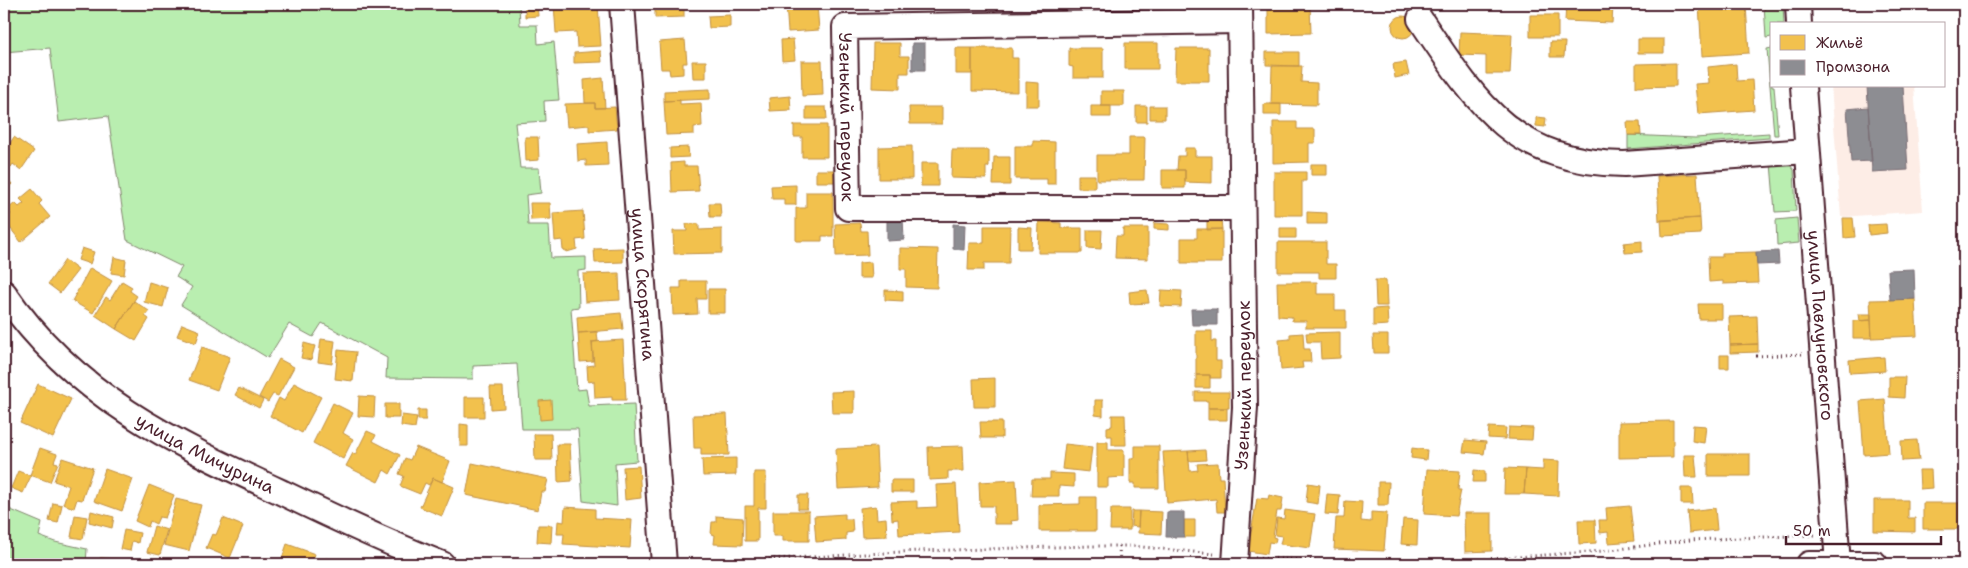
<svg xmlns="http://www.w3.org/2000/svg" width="1968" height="568" viewBox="0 0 1968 568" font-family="'Shantell Sans',sans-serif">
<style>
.built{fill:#fdede6}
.green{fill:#b9eeb0;stroke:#82866e}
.homes{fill:#f2c14e;stroke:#c09044}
.industry{fill:#8d8d92;stroke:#796c73}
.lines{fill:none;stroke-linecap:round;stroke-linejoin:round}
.minor-casing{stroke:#4a1f2b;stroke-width:28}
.path{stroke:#4a1f2b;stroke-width:3;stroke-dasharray:1 4;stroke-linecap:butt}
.minor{stroke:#fff;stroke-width:24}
.labels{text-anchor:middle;stroke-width:5;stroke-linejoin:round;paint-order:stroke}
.street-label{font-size:18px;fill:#4a1f2b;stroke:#fff}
</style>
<rect width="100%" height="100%" fill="#fff"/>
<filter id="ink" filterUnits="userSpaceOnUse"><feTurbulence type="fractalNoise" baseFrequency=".02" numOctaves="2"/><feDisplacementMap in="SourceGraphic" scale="10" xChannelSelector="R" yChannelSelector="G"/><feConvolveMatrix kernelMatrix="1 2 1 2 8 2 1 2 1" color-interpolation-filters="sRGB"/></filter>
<g filter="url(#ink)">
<!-- built -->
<path class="built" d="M 1831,86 L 1914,86 L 1923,211 L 1841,217 Z"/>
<!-- green -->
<path class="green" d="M 4,4 L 519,4 L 520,25 L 537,25 L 538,44 L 554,42 L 559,100 L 544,101 L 545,121 L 515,123 L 520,168 L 539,168 L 541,193 L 526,195 L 528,225 L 549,225 L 551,258 L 586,257 L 586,270 L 578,271 L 579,307 L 571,308 L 577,390 L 586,389 L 589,406 L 634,404 L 637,461 L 615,463 L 617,506 L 583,501 L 578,429 L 522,429 L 517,364 L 473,366 L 473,379 L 386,378 L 387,358 L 322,323 L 313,337 L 289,324 L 268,358 L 181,305 L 192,287 L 176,277 L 182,267 L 127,240 L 108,116 L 59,122 L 50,48 L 4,52 Z
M 1764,4 L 1783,4 L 1784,24 L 1772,24 L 1772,37 L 1766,38 Z
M 1772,48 L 1772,86 L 1774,86 L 1778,135 L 1774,135 L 1767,49 Z
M 1769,133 L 1769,138 L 1628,149 L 1628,135 L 1695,138 Z
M 1786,160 L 1794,170 L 1796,211 L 1775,212 L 1771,163 Z
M 1797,218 L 1799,243 L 1777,245 L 1776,220 Z
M 4,507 L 42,523 L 39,536 L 55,542 L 87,549 L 86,564 L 4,564 Z"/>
<!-- homes -->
<path class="homes" d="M 525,4 L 537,4 L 538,16 L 525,17 Z
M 554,4 L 567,4 L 567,7 L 598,5 L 601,46 L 577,47 L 576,32 L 556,33 Z
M 655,4 L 684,4 L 684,17 L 655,18 Z
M 786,4 L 817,4 L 819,30 L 788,32 Z
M 1142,4 L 1153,4 L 1153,8 L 1143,8 Z
M 1268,4 L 1310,4 L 1311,33 L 1268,34 Z
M 1566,4 L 1613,6 L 1612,23 L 1565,21 Z
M 1699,4 L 1746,4 L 1749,53 L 1702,56 Z
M 730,15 L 730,27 L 709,28 L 708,16 Z
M 1530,15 L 1558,15 L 1558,37 L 1530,37 Z
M1392 27a11 11 0 1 1 22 0a11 11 0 1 1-22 0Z
M 1460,32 L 1512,34 L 1510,74 L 1486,74 L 1486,56 L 1459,55 Z
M 793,39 L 795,60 L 782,61 L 781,40 Z
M 1638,39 L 1664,39 L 1664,53 L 1638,53 Z
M 685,40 L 687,63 L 683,63 L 683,74 L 670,75 L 669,69 L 661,69 L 659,42 Z
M 1550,42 L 1565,42 L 1564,57 L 1550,57 Z
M 873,43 L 900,43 L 900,56 L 909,56 L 909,73 L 900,73 L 900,89 L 872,88 Z
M 1125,43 L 1158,43 L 1158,69 L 1125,69 Z
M 956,48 L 972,48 L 972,74 L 956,74 Z
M 972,48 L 1012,48 L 1012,58 L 1018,58 L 1018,92 L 972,91 Z
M 1069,48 L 1103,48 L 1103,78 L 1073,78 L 1073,67 L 1069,66 Z
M 1176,48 L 1209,48 L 1209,81 L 1175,81 Z
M 601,51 L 602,62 L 574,63 L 574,53 Z
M 1266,52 L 1299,52 L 1299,66 L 1266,65 Z
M 692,61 L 706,61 L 706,78 L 693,78 Z
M 801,61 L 822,61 L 823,95 L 802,96 Z
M 1406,62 L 1409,75 L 1395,78 L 1393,64 Z
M 1676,63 L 1676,86 L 1636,87 L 1636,64 Z
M 1736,64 L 1737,81 L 1752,80 L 1754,110 L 1698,114 L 1695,84 L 1709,83 L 1708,67 Z
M 1272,66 L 1302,66 L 1301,82 L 1317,83 L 1317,105 L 1271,104 Z
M 603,78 L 605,108 L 595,108 L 595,103 L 585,103 L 584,80 Z
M 1026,82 L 1039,83 L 1039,106 L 1026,106 Z
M 710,89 L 710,99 L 664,101 L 664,91 Z
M 1101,91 L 1124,91 L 1124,106 L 1101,106 Z
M 790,96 L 791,110 L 770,111 L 769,98 Z
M 680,100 L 680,104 L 701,103 L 702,126 L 694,127 L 694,134 L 666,135 L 664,101 Z
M 595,103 L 595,108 L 615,107 L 617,129 L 589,131 L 589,125 L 567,127 L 565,104 Z
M 1264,104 L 1281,104 L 1281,115 L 1264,115 Z
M 1091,106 L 1111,106 L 1111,117 L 1091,117 Z
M 1136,106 L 1147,106 L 1147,122 L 1136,122 Z
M 1150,106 L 1165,106 L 1165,119 L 1150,119 Z
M 806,107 L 826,107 L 827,119 L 806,119 Z
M 909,107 L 942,107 L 942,124 L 910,124 Z
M 1536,117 L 1546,118 L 1545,127 L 1536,126 Z
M 1273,122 L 1297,122 L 1297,129 L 1315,129 L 1315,143 L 1309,143 L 1309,162 L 1273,163 Z
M 1627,122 L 1640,122 L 1641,135 L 1628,135 Z
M 794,125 L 827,125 L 827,157 L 802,157 L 802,137 L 794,137 Z
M 14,137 L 34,151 L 21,170 L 13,164 L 11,167 L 4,162 L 6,159 L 4,152 Z
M 525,137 L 538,137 L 539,160 L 526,161 Z
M 1129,137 L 1145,137 L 1144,180 L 1097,180 L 1097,155 L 1129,155 Z
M 1033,141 L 1055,142 L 1055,184 L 1047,184 L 1047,179 L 1015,179 L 1015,146 L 1033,146 Z
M 607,142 L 608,165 L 586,166 L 586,160 L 578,161 L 577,144 Z
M 912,146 L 912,179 L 879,179 L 879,147 Z
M 688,147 L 689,157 L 670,158 L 670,148 Z
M 1185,148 L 1195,148 L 1195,156 L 1212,156 L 1212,183 L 1185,182 L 1185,170 L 1177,170 L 1178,156 L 1185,156 Z
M 952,150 L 989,150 L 989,167 L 986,167 L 986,179 L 951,178 Z
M 994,157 L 1010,157 L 1010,185 L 993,185 Z
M 684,162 L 684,166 L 697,166 L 699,191 L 672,192 L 671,163 Z
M 921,163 L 938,163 L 938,186 L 921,186 Z
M 1311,164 L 1327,164 L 1327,175 L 1311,175 Z
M 816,170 L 836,170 L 836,182 L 816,182 Z
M 1162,170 L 1185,170 L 1185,188 L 1162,188 Z
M 1274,172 L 1306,172 L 1306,181 L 1302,181 L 1302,215 L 1274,215 Z
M 1697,174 L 1700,218 L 1659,221 L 1657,176 Z
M 1078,175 L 1095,175 L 1095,188 L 1078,188 Z
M 5,176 L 12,184 L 4,191 L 4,177 Z
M 796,185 L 796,205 L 784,205 L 784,199 L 772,199 L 771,186 Z
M 32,189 L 42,201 L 39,204 L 50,217 L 21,242 L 4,220 L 11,214 L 7,210 L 15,203 L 19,207 L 24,203 L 20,199 Z
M 806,192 L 833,192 L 833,236 L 822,236 L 822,241 L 796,241 L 796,208 L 806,208 Z
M 530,203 L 550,203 L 551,219 L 531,220 Z
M 709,203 L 720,203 L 721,217 L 710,217 Z
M 583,211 L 585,239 L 576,240 L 577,249 L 567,252 L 563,250 L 562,240 L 555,241 L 553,213 Z
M 1307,212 L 1327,213 L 1327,224 L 1307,224 Z
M 1700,218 L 1701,234 L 1662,236 L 1661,220 Z
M 1843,218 L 1853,218 L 1855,237 L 1844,238 Z
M 1207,221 L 1221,221 L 1222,229 L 1207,230 Z
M 1039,222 L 1061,223 L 1061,228 L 1082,228 L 1082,253 L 1038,253 Z
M 860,223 L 861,231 L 867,231 L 868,255 L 836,256 L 835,224 Z
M 1154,223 L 1169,224 L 1169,230 L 1154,229 Z
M 686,224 L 699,224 L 699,230 L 722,229 L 722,253 L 674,254 L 673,231 L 687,231 Z
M 1886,224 L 1887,233 L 1869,235 L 1868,225 Z
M 984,226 L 1010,226 L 1009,263 L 984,263 L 984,270 L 968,270 L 969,243 L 984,243 Z
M 1018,227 L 1032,228 L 1031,249 L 1018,249 Z
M 1123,228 L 1148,228 L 1148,259 L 1115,258 L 1116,236 L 1123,236 Z
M 1280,228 L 1296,228 L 1296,238 L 1280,238 Z
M 1197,229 L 1222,229 L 1222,263 L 1181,263 L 1181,238 L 1197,238 Z
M 1087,230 L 1102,230 L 1101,249 L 1087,248 Z
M 1642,241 L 1642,252 L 1625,253 L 1624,243 Z
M 1278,242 L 1326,242 L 1326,264 L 1336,264 L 1336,278 L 1319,278 L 1319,272 L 1278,272 Z
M 82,248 L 94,252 L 90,264 L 78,260 Z
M 623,248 L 623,262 L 595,263 L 594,249 Z
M 900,248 L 938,249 L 937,288 L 906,287 L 906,269 L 900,269 Z
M 1756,252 L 1758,283 L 1723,284 L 1723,281 L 1709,282 L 1708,257 L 1722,257 L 1722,253 Z
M 114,257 L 126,260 L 124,275 L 111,273 Z
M 65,260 L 78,270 L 60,293 L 48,284 Z
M 871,262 L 872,278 L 859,278 L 859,263 Z
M 90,268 L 112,281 L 93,313 L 72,301 Z
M 619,273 L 620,300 L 585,302 L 583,274 Z
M 1375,280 L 1386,280 L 1387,306 L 1376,306 Z
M 122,281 L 132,287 L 130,291 L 137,296 L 116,329 L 95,315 L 106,297 L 110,300 Z
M 681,281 L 706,281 L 706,299 L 697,299 L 698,314 L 673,315 L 672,288 L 681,288 Z
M 149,282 L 168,288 L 163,307 L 144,302 Z
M 1277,282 L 1317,282 L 1317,294 L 1335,294 L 1335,310 L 1346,310 L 1346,328 L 1306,328 L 1306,321 L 1292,321 L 1292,317 L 1278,316 Z
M 708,289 L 725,289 L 725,313 L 708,313 Z
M 885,290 L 903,291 L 903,301 L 885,300 Z
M 1147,290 L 1149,303 L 1130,304 L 1129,292 Z
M 1161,290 L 1182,291 L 1181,307 L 1160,306 Z
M 1915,299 L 1917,336 L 1872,338 L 1870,300 Z
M 134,301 L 149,311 L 145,316 L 149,319 L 136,341 L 116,329 Z
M 1698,304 L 1722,304 L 1722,319 L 1699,319 Z
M 1387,308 L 1388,325 L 1373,326 L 1373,309 Z
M 621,313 L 623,329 L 578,333 L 577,317 Z
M 1859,314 L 1871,314 L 1871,320 L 1860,321 Z
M 1757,316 L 1758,344 L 1730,345 L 1729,317 Z
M 1871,320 L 1872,338 L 1853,338 L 1853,321 Z
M 182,324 L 200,331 L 196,343 L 177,336 Z
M 1196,331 L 1212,331 L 1212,341 L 1216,341 L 1216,361 L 1221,361 L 1221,378 L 1210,378 L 1210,375 L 1196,375 Z
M 597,332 L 598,341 L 592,342 L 593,361 L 580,362 L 578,333 Z
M 1340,332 L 1340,358 L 1321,359 L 1320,342 L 1307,342 L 1306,333 Z
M 1303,333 L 1304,349 L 1310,349 L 1311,362 L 1302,362 L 1303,368 L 1281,370 L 1279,340 L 1290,339 L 1290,334 Z
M 1373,335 L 1388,335 L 1388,353 L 1374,353 Z
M 321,339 L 335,341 L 332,364 L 318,362 Z
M 623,340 L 626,400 L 612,400 L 612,397 L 595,398 L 594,381 L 588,382 L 587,366 L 594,365 L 592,342 Z
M 304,343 L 315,346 L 311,360 L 301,358 Z
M 1758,344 L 1758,352 L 1730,353 L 1730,345 Z
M 202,347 L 230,357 L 217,390 L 189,380 Z
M 338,350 L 356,352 L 353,381 L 335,379 Z
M 1720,355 L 1729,355 L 1729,368 L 1720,368 Z
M 1884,357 L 1885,371 L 1850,373 L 1849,360 Z
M 279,359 L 294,367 L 278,396 L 273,394 L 268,402 L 259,397 Z
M 1196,375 L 1210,375 L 1210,388 L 1196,388 Z
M 1889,377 L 1905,377 L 1904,398 L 1889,397 Z
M 995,378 L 995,407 L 974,407 L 973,379 Z
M 294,383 L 321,397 L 302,433 L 270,416 L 279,398 L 284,401 Z
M 38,384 L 71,399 L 53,438 L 20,423 Z
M 490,387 L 503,387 L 504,408 L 491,409 Z
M 239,388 L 263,400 L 259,408 L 235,395 Z
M 854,391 L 854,413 L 832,413 L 831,392 Z
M 1195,392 L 1229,392 L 1229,408 L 1208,408 L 1208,401 L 1195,401 Z
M 359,396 L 375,397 L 374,417 L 358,416 Z
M 465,397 L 484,397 L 484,417 L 465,417 Z
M 1885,399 L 1889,453 L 1864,455 L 1860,401 Z
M 551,400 L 552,419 L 540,420 L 539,401 Z
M 1095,400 L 1103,400 L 1103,416 L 1095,415 Z
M 333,403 L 353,413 L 343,433 L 353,439 L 343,459 L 313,443 Z
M 385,404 L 399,404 L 399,418 L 385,418 Z
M 1208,408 L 1227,408 L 1227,420 L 1208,420 Z
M 418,410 L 426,410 L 426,420 L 418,420 Z
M 727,414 L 729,455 L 701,455 L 701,448 L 694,448 L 693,415 Z
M 402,415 L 417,417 L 415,428 L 401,426 Z
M 1112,415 L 1125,415 L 1126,445 L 1112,445 L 1112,436 L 1107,436 L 1107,427 L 1112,426 Z
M 1673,421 L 1673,457 L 1619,458 L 1619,422 Z
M 980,422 L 1002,422 L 1002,438 L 981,438 Z
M 460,424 L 468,425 L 468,446 L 460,446 Z
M 1693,425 L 1706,426 L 1704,443 L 1692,441 Z
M 1489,427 L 1506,428 L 1505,439 L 1488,438 Z
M 1509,427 L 1533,428 L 1532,440 L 1508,439 Z
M 367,431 L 376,435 L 373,441 L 400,455 L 390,474 L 384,470 L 378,482 L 346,466 L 353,453 L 355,455 Z
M 534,434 L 551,434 L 552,460 L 535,460 Z
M 1465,440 L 1486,442 L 1484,454 L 1463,452 Z
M 1917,440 L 1919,460 L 1902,461 L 1901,441 Z
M 1097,442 L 1108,442 L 1108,450 L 1124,450 L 1124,477 L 1108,478 L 1108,487 L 1097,487 Z
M 557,444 L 570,444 L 572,481 L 558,482 Z
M 1065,444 L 1092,447 L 1089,472 L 1062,469 Z
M 963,446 L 964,471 L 948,471 L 948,479 L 929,480 L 928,447 Z
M 1135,446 L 1159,446 L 1159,488 L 1135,488 L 1135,483 L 1130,483 L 1130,458 L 1135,458 Z
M 416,447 L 450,461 L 442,482 L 433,478 L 429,485 L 425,483 L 420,494 L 400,486 L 404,476 L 399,474 L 405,458 L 410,460 Z
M 876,447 L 878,487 L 838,489 L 836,449 Z
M 40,448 L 57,454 L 54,462 L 58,463 L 50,482 L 30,475 Z
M 1412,448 L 1427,450 L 1426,460 L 1411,458 Z
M 1205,450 L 1206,460 L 1189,461 L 1188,451 Z
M 1188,451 L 1190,471 L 1198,470 L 1197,464 L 1218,463 L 1219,478 L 1223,478 L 1225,512 L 1217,512 L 1216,499 L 1167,503 L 1163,452 Z
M 1708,454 L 1750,454 L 1750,476 L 1708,476 Z
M 1684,455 L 1695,455 L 1697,477 L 1685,477 Z
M 62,458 L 93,468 L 82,500 L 77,499 L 74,508 L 63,504 L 69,486 L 54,481 Z
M 736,458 L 736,475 L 703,476 L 702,459 Z
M 1543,460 L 1559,461 L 1558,496 L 1524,494 L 1526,469 L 1543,470 Z
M 472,463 L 548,479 L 545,492 L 541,492 L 538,510 L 466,495 Z
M 639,466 L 641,498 L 625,500 L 623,467 Z
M 1505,468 L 1526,469 L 1524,494 L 1504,494 Z
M 105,469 L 133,479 L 122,511 L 94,501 Z
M 1427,469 L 1460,471 L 1458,490 L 1461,490 L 1456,516 L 1424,514 Z
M 1474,470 L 1485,471 L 1485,482 L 1473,482 Z
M 1919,470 L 1931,470 L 1932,488 L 1920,489 Z
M 18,471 L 31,476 L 23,493 L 11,488 Z
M 754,472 L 766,472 L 766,508 L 758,508 L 758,541 L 745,541 L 745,506 L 754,506 Z
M 1050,473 L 1074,474 L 1074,487 L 1059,486 L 1059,496 L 1031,496 L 1032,479 L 1050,479 Z
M 433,478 L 454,487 L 442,516 L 420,507 Z
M 891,480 L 913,480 L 913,492 L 891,492 Z
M 1016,480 L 1018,520 L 1011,521 L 1012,524 L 994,524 L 994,506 L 980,506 L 979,482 Z
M 1378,482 L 1389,482 L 1388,505 L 1378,505 Z
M 1308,483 L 1320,485 L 1318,504 L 1306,502 Z
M 956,484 L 959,532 L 899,535 L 898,519 L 892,520 L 891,502 L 917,501 L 917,508 L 937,507 L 936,485 Z
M 149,485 L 174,495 L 165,518 L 159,517 L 156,524 L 150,521 L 148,527 L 135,521 Z
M 1681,488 L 1692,488 L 1693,504 L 1681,504 Z
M 1327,494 L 1340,495 L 1338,515 L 1325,514 Z
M 798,495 L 808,495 L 807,509 L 798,509 Z
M 1269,495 L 1283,498 L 1281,511 L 1277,511 L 1273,537 L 1276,538 L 1275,543 L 1269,542 L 1267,554 L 1248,551 L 1257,498 L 1268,499 Z
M 1080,497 L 1096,497 L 1096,531 L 1039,531 L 1039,505 L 1080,504 Z
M 176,499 L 201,505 L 189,551 L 164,545 Z
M 1874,500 L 1908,500 L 1908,518 L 1915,518 L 1915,532 L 1874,531 Z
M 1345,501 L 1362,502 L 1361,521 L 1371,522 L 1371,512 L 1387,513 L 1384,551 L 1334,549 L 1336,518 L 1344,518 Z
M 53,503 L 62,505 L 58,523 L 49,521 Z
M 1923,503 L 1964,503 L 1964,529 L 1923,529 Z
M 876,506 L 877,519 L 886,518 L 887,536 L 862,537 L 860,508 Z
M 1630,506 L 1634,541 L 1609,543 L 1608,532 L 1600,533 L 1599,520 L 1607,520 L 1606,508 Z
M 565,507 L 595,509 L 595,518 L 632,520 L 630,548 L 563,544 L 564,534 L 557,534 L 558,521 L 564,522 Z
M 1715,508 L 1717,530 L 1689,533 L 1687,511 Z
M 1111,509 L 1130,509 L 1130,530 L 1110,530 Z
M 1285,510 L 1315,514 L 1310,548 L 1280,544 L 1282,536 L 1275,535 L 1277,518 L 1284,519 Z
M 91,511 L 114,517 L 112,528 L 89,522 Z
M 773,511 L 809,511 L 809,541 L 783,541 L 783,536 L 773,536 Z
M 1132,511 L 1139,511 L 1138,527 L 1131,526 Z
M 1139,511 L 1162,512 L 1161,534 L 1138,533 Z
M 1464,513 L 1492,513 L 1492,551 L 1465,552 Z
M 845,514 L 845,519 L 852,519 L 853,532 L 846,533 L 846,540 L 816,542 L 814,516 Z
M 75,515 L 87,517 L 83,539 L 71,537 Z
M 716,516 L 743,518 L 742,545 L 714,544 L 715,535 L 711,534 L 712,522 L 716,522 Z
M 223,518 L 243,526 L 230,558 L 206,548 L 212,534 L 216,535 Z
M 1403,519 L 1418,520 L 1417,545 L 1401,544 Z
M 1184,520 L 1195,520 L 1195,537 L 1184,537 Z
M 1578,520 L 1595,520 L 1596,543 L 1579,544 Z
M 538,525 L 552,525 L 551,543 L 537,542 Z
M 154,526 L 167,530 L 160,555 L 147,552 Z
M 124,530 L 140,533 L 138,543 L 132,541 L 130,551 L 120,549 Z
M 287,544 L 315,554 L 313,560 L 321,564 L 280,564 Z
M 100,558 L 119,559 L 119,564 L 99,564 Z
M 326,558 L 343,564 L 324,564 Z"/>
<!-- industry -->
<path class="industry" d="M 912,43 L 925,43 L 925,70 L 912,70 Z
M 1867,86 L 1903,86 L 1908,170 L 1872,172 Z
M 1868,107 L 1872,161 L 1851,162 L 1847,109 Z
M 887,217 L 903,217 L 904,240 L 887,241 Z
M 953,224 L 965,225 L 964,250 L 953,249 Z
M 1778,251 L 1779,264 L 1757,265 L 1756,252 Z
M 1914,269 L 1915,299 L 1890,300 L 1888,270 Z
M 1191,309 L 1217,309 L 1217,325 L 1192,325 Z
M 1167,512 L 1184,512 L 1184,537 L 1166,537 Z"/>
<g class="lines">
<defs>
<g id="minor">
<path id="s1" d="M 622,4 L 664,564"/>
<path d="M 1798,4 L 1799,24"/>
<path d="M 1420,19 C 1476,102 1513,163 1624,164 L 1807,151"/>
<path id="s2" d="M 1240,21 L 845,27 L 848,208 L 1242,208"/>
<path id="s3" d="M 1803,86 L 1838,564"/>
<path id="s4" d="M 4,293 C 75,397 173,442 283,493 C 335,518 388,543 442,564"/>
<path id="s5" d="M 1235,564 L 1245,407 L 1240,4"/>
<path d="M 1809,564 L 1875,564"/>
</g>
</defs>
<!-- minor casing -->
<use href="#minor" class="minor-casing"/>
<!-- path -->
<path class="path" d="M 1759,6 L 1777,5
M 1756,356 L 1802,354
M 1119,546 L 1120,564
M 1255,558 L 1386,563 L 1459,561 L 1603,551 L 1690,540 L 1815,535
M 684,564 L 919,551 L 1089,546 L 1132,546 L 1214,554"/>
<!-- minor -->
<use href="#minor" class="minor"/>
</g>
</g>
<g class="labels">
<!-- street labels -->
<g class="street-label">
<text dy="6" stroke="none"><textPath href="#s2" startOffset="485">Узенький переулок</textPath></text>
<text dy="6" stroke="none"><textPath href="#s1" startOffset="281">улица Скорятина</textPath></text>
<text dy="6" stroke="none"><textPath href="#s3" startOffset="240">улица Павлуновского</textPath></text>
<text dy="6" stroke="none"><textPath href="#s5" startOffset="179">Узенький переулок</textPath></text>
<text dy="6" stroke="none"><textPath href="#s4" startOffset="261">улица Мичурина</textPath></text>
</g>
</g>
<!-- margin -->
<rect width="1968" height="568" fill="none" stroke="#fff" stroke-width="20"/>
<rect x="10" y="10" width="1948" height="548" fill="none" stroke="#4a1f2b" stroke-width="2" filter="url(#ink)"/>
<!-- legend -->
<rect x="1770" y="22" width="175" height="65" fill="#ffffff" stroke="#b7a5aa"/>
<rect x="1780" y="35" width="25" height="15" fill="#f2c14e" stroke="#b7a5aa"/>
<text x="1816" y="48" font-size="15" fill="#4a1f2b">Жильё</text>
<rect x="1780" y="60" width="25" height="15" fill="#8d8d92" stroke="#b7a5aa"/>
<text x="1816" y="72" font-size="15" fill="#4a1f2b">Промзона</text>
<!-- scale -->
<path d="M1786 536v8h155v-8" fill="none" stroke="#4a1f2b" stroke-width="2.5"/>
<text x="1793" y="536" font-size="15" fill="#4a1f2b" stroke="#ffffff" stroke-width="4" paint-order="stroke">50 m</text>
</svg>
